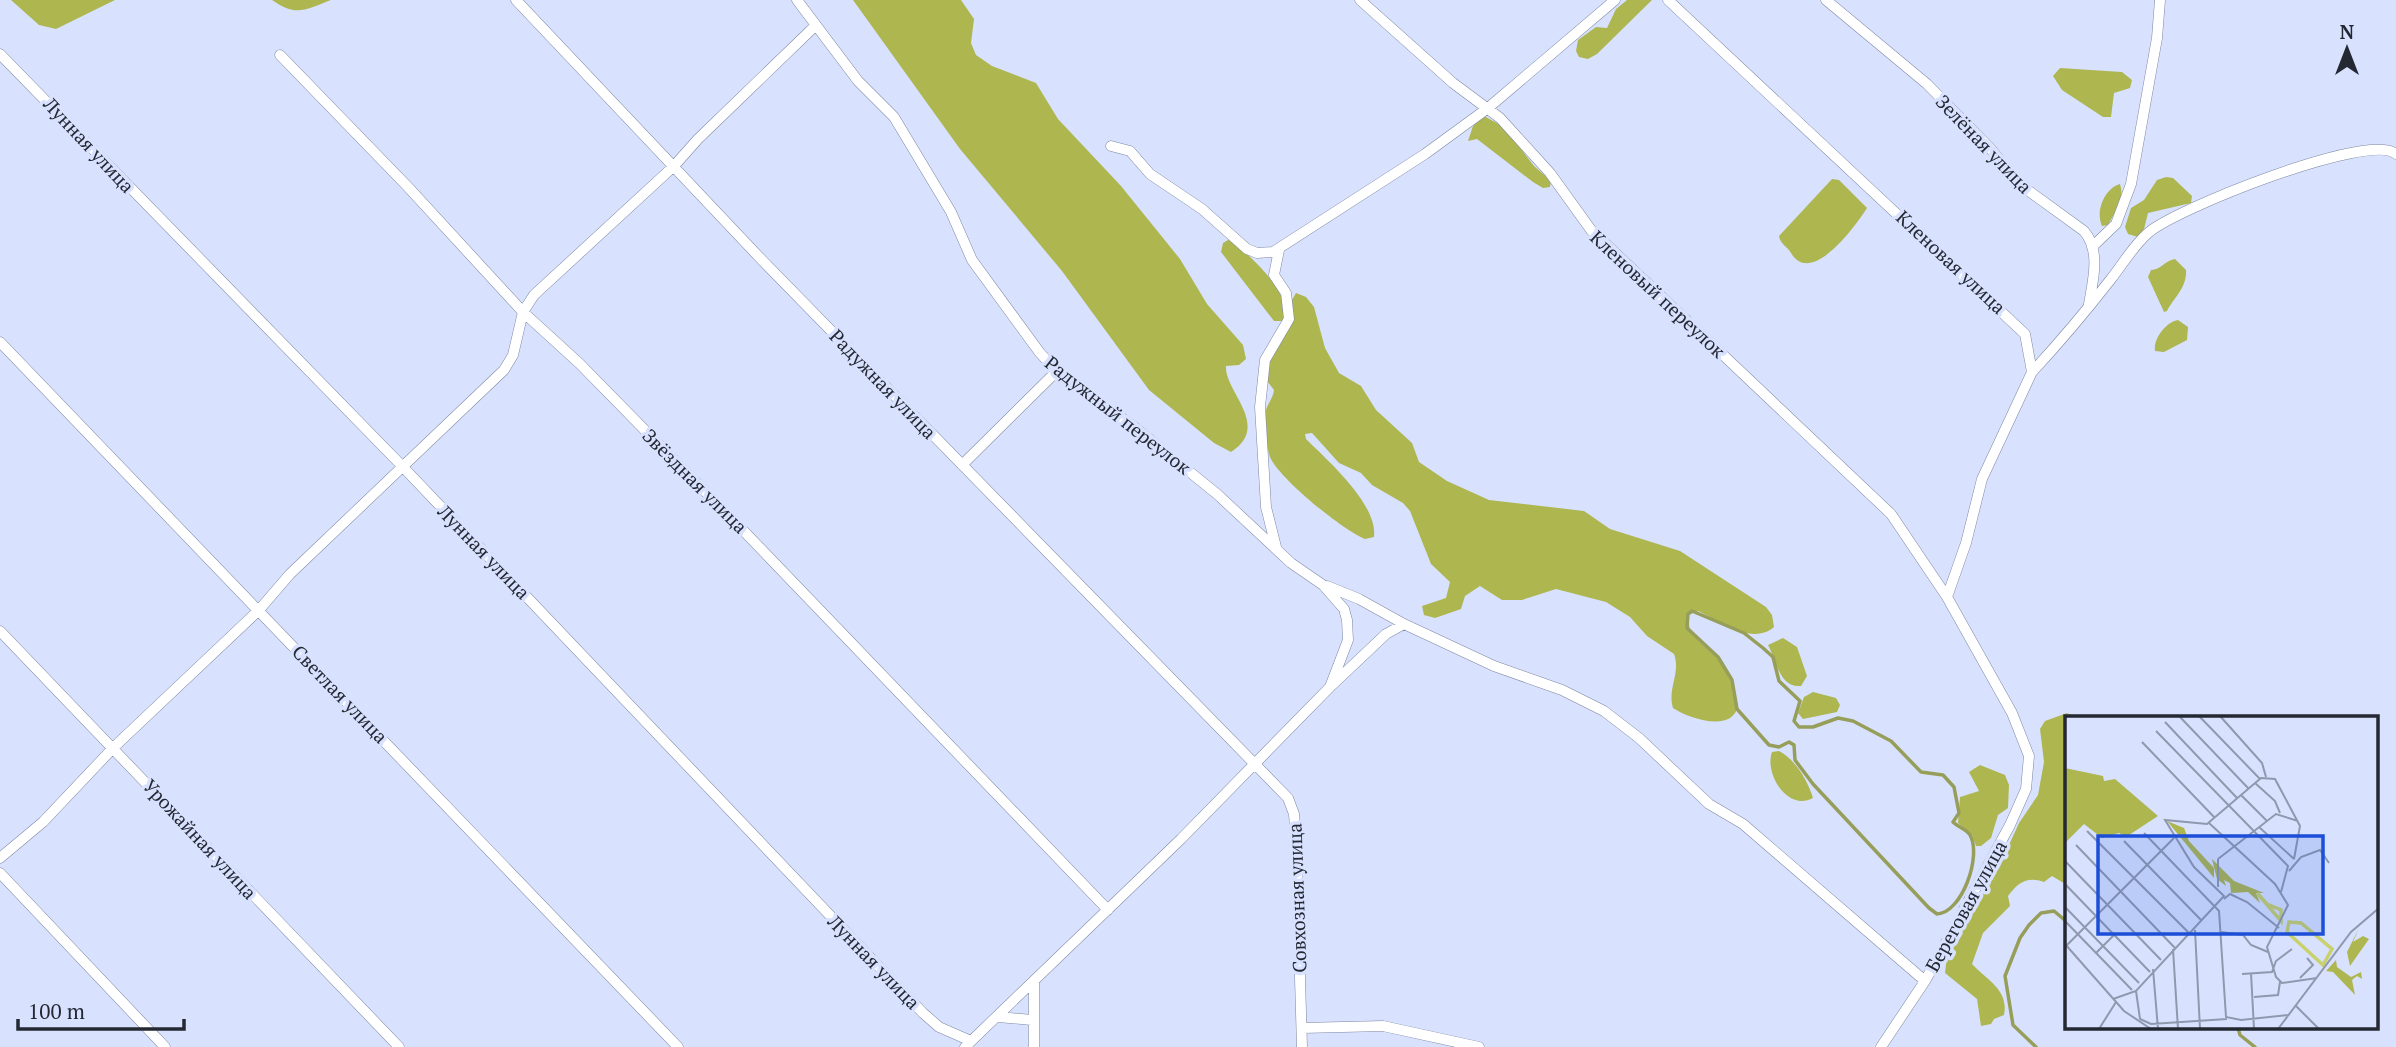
<svg xmlns="http://www.w3.org/2000/svg" width="2396" height="1047" viewBox="0 0 2396 1047" font-family="'PT Serif',serif">
<style>
.forest{fill:#aeb650}
.lines{fill:none;stroke-linecap:round;stroke-linejoin:round}
.stream{stroke:#979e5a;stroke-width:3.5}
.minor-casing{stroke:#7d87a1;stroke-width:11}
.minor{stroke:#fff;stroke-width:10}
.labels{text-anchor:middle;stroke-width:7;stroke-linejoin:round;paint-order:stroke}
.street-label{font-size:19px;fill:#242833;stroke:#d8e2ff}
.inset-river{fill:none;stroke:#c8d16b;stroke-width:3.5}
.inset-road{fill:none;stroke:#9098ad;stroke-width:2}
.view{fill:#1d4ed8;fill-opacity:0.15;stroke:#1d4ed8;stroke-width:3.5}
.inset-edge{fill:none;stroke:#242833;stroke-width:3.5}
</style>
<rect width="100%" height="100%" fill="#d8e2ff"/>
<!-- forest -->
<path class="forest" d="M 11,0 L 115,0 L 56,29 L 39,25 Z
M 272,0 L 331,0 C 305,10 296,17 272,0 Z
M 853,0 L 961,0 L 974,19 L 971,43 L 976,55 L 992,66 L 1036,83 L 1058,119 L 1121,186 L 1180,259 L 1207,304 L 1243,345 L 1246,359 L 1239,365 L 1226,366 C 1224,391 1272,426 1231,452 L 1214,443 L 1149,390 L 1062,271 L 960,149 Z
M 1627,0 L 1652,0 L 1597,54 L 1588,59 L 1579,57 L 1576,51 L 1578,40 L 1596,27 L 1607,28 L 1616,9 Z
M 2060,68 L 2122,72 L 2132,80 L 2130,88 L 2114,93 L 2111,117 L 2103,117 L 2062,90 L 2053,76 Z
M 1484,116 L 1504,127 L 1534,166 L 1551,181 L 1550,187 L 1543,188 L 1533,182 L 1477,139 L 1468,141 L 1473,126 Z
M 2166,177 L 2173,178 L 2192,196 L 2191,203 L 2148,213 L 2144,229 L 2138,237 L 2128,234 L 2125,227 L 2131,208 L 2144,200 L 2157,180 Z
M 1832,179 L 1839,180 L 1867,208 C 1855,227 1811,287 1791,253 C 1787,246 1780,244 1779,236 Z
M 2120,184 C 2125,199 2115,212 2108,225 L 2102,226 C 2095,211 2105,188 2120,184 Z
M 1228,240 L 1233,241 C 1250,257 1296,295 1282,321 L 1274,321 L 1221,252 L 1223,243 Z
M 2175,259 L 2186,270 C 2187,288 2174,297 2167,311 L 2164,312 L 2148,277 L 2151,270 C 2161,270 2164,261 2175,259 Z
M 1296,293 L 1306,297 L 1314,307 L 1325,348 L 1339,373 L 1361,386 L 1376,410 L 1412,443 L 1419,462 L 1447,481 L 1489,500 L 1584,511 L 1610,529 L 1680,551 L 1766,607 L 1772,615 L 1774,627 C 1752,646 1719,621 1698,611 L 1688,615 L 1690,632 C 1715,658 1736,667 1737,709 C 1729,732 1688,718 1673,708 C 1667,688 1681,674 1674,654 L 1647,636 L 1630,617 L 1606,602 L 1556,589 L 1522,600 L 1502,600 L 1480,586 L 1465,596 L 1461,609 L 1435,618 L 1424,615 L 1422,606 L 1446,598 L 1450,582 L 1431,564 L 1410,511 L 1403,503 L 1372,485 L 1361,473 L 1339,463 L 1312,433 L 1305,434 L 1306,439 C 1327,460 1378,504 1374,537 L 1365,539 C 1344,531 1274,475 1269,454 C 1266,441 1264,423 1266,410 C 1268,403 1273,398 1274,390 L 1267,381 L 1270,356 L 1292,321 L 1292,300 Z
M 2178,320 L 2188,327 L 2187,340 L 2164,352 L 2155,351 C 2153,339 2166,322 2178,320 Z
M 1783,638 L 1797,647 L 1807,676 L 1801,686 C 1779,688 1777,661 1768,645 Z
M 1813,692 L 1836,698 L 1840,705 L 1837,712 L 1803,719 L 1798,713 L 1804,697 Z
M 2067,713 L 2077,718 L 2067,718 L 2067,885 L 2052,876 L 2044,882 C 2028,876 2018,882 2008,896 L 2010,906 L 1983,933 L 1972,964 C 1988,981 2009,990 2004,1015 L 1994,1019 L 1991,1024 L 1981,1026 L 1977,999 L 1945,973 L 1947,955 L 1999,867 L 2019,823 L 2038,795 L 2044,762 L 2040,729 L 2045,721 Z
M 1779,751 C 1795,759 1808,781 1813,798 C 1788,812 1764,774 1772,752 Z
M 1980,765 L 2005,775 L 2009,785 L 2008,808 L 1998,815 L 1991,838 L 1981,846 L 1976,846 L 1972,835 L 1958,823 L 1960,797 L 1979,791 L 1969,772 Z"/>
<g class="lines">
<!-- stream -->
<path class="stream" d="M 1692,611 L 1744,633 L 1763,648 L 1773,657 L 1779,681 L 1800,701 L 1794,721 L 1799,727 L 1813,727 L 1838,718 L 1853,721 L 1891,741 L 1921,772 L 1943,775 L 1954,787 L 1959,813 L 1953,822 C 1958,827 1966,829 1970,835 C 1982,856 1962,913 1937,914 L 1929,908 L 1813,784 L 1795,760 L 1794,745 L 1789,742 L 1779,747 L 1769,745 L 1737,709 L 1732,680 L 1718,657 L 1687,628 L 1688,614 Z
M 2238,1028 L 2240,1035 L 2255,1047
M 2036,1047 L 2013,1025 L 2005,976 L 2020,938 L 2029,925 L 2041,913 L 2054,911 L 2067,922"/>
<defs>
<path id="minor" d="M 516,0 L 761,259 L 1288,798 L 1294,814 L 1296,840 L 1302,1047
M 797,0 L 858,81 L 894,117 L 951,212 L 972,260 L 1040,353 L 1057,371 L 1133,426 L 1217,494 L 1291,563 L 1323,585 L 1344,609 L 1347,620 L 1348,640 L 1330,687 L 1181,839 L 965,1047
M 1360,0 L 1453,83 L 1500,118 L 1550,173 L 1591,230 L 1891,514 L 1947,597 L 2012,713 L 2029,756 L 2026,789 L 2010,825 L 1925,981 L 1881,1047
M 1668,0 L 2025,334 L 2032,372 L 1982,479 L 1966,543 L 1947,597
M 1826,0 L 1927,84 L 1989,147 L 2022,186 L 2084,231 C 2101,251 2093,280 2089,304
M 0,54 L 403,467 L 923,1013 L 939,1027 L 971,1041
M 280,55 L 408,187 L 523,312 L 580,364 L 737,524 L 1108,910
M 1111,146 L 1130,151 L 1150,174 L 1202,209 L 1247,249 L 1257,253 L 1273,252 L 1425,154 L 1488,108 L 1615,0
M 2092,247 L 2116,224 L 2131,184 L 2157,38 L 2160,0
M 0,342 L 678,1047
M 2032,372 C 2060,342 2086,311 2111,279 C 2123,264 2133,246 2148,233 C 2175,209 2370,131 2396,154
M 962,465 L 1057,371
M 1276,547 L 1266,507 L 1260,407 L 1265,360 L 1289,319 L 1286,293 L 1274,275 L 1279,250
M 1327,586 L 1359,599 L 1404,624
M 0,631 L 399,1047
M 1332,685 L 1386,634 L 1404,624 L 1494,666 L 1562,690 L 1604,711 L 1639,738 L 1709,804 L 1743,824 L 1925,981
M 0,858 L 43,822 L 114,747 L 259,610 L 290,574 L 504,370 L 513,355 L 523,312 L 534,295 L 674,166 L 698,139 L 814,27
M 0,873 L 165,1047
M 1034,983 L 1034,1047
M 998,1017 L 1032,1020
M 1302,1028 L 1383,1026 L 1479,1047"/>
</defs>
<!-- minor casing -->
<use href="#minor" class="minor-casing"/>
<!-- minor -->
<use href="#minor" class="minor"/>
</g>
<g class="labels">
<!-- street labels -->
<g class="street-label">
<text transform="translate(1984 144) rotate(46)" y="7">Зелёная улица</text>
<text transform="translate(89 145) rotate(47)" y="7">Лунная улица</text>
<text transform="translate(1951 262) rotate(43)" y="7">Кленовая улица</text>
<text transform="translate(1658 294) rotate(43)" y="7">Кленовый переулок</text>
<text transform="translate(883 384) rotate(46)" y="7">Радужная улица</text>
<text transform="translate(1118 415) rotate(38)" y="7">Радужный переулок</text>
<text transform="translate(695 481) rotate(45)" y="7">Звёздная улица</text>
<text transform="translate(484 552) rotate(46)" y="7">Лунная улица</text>
<text transform="translate(340 694) rotate(46)" y="7">Светлая улица</text>
<text transform="translate(200 839) rotate(47)" y="7">Урожайная улица</text>
<text transform="translate(1297 898) rotate(-92)" y="7">Совхозная улица</text>
<text transform="translate(1966 906) rotate(-61)" y="7">Береговая улица</text>
<text transform="translate(874 962) rotate(46)" y="7">Лунная улица</text>
</g>
</g>
<!-- overview -->
<g transform="translate(2065 716)">
<rect width="313" height="313" fill="#d8e2ff"/>
<path d="M 0,52 L 38,60 L 39,65 L 50,63 L 93,100 L 61,121 L 54,117 L 37,122 L 19,108 L 0,127 ZM 102,105 L 119,112 L 124,125 L 149,152 L 149,162 ZM 147,143 L 169,165 L 199,177 L 191,177 L 195,187 L 183,176 L 166,177 L 165,167 L 159,164 L 161,170 L 152,163 ZM 294,212 L 288,226 L 298,220 L 304,223 L 285,250 L 282,236 ZM 271,244 L 272,251 L 286,261 L 296,256 L 297,263 L 292,260 L 287,264 L 290,279 L 268,256 L 261,255 Z" fill="#aeb650"/>
<path class="inset-river" d="M 192,177 L 202,188 L 216,194 L 216,205 ZM 224,206 L 236,207 L 267,233 L 258,249 L 222,216 Z"/>
<path class="inset-road" d="M 134,0 L 195,63M 155,0 L 197,47 L 201,61M 115,1 L 183,72M 100,6 L 172,82M 91,15 L 223,150 L 216,176M 77,26 L 150,102M 190,67 L 210,85 L 215,97M 176,79 L 202,105M 144,107 L 210,168 L 223,189 L 202,231 L 211,261 L 217,267 L 252,262M 194,111 L 229,143M 22,115 L 124,217M 79,117 L 154,195 L 161,301 L 176,304 L 224,299M 59,125 L 137,205M 11,129 L 110,232M 153,143 L 211,98 L 233,105M 0,145 L 96,244M 224,155 L 236,141 L 255,134 L 264,147M 0,168 L 85,256M 153,171 L 153,143M 159,183 L 165,178 L 182,186 L 214,212M 0,191 L 74,267M 0,205 L 67,274M 130,214 L 135,313M 156,216 L 178,219 L 186,229 L 203,236M 0,228 L 59,295 L 86,313M 0,231 L 109,122M 108,233 L 113,313M 31,237 L 49,219M 88,253 L 93,313M 186,257 L 189,313M 177,258 L 207,256 L 211,245 L 227,233M 235,262 L 248,249 L 242,242M 71,275 L 75,303M 189,281 L 213,279 L 215,266M 48,283 L 71,275 L 159,180 L 129,151 L 100,104 L 142,108 L 196,62 L 210,63 L 235,110 L 229,143M 231,290 L 254,313M 75,303 L 86,308 L 162,303M 34,313 L 51,286M 213,313 L 286,216 L 314,192"/>
<path class="view" d="M 33,120 L 258,120 L 258,218 L 33,218 Z"/>
<rect width="313" height="313" class="inset-edge"/>
</g>
<!-- north arrow -->
<g transform="translate(2347 49)" stroke="#d8e2ff" stroke-width="5" paint-order="stroke">
<path d="M0-5L12 26L0 18L-12 26Z" fill="#242833"/>
<text y="-10" font-size="19" font-weight="bold" text-anchor="middle" fill="#242833">N</text>
</g>
<!-- scale -->
<path d="M18 1019v10h166v-10" fill="none" stroke="#242833" stroke-width="3.5"/>
<text x="28" y="1019" font-size="21" fill="#242833" stroke="#d8e2ff" stroke-width="5" paint-order="stroke">100 m</text>
</svg>
